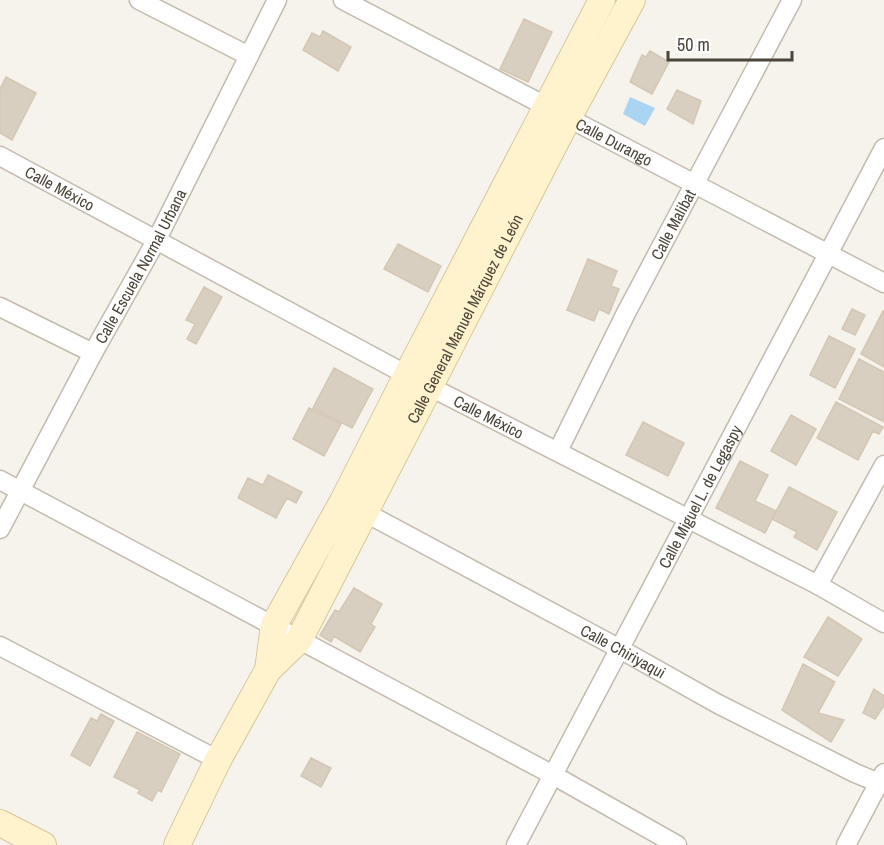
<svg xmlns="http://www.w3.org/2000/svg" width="884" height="845" viewBox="0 0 884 845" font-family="'Archivo Narrow',sans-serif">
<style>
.water{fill:#a9d4f2}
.building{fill:#d8cfc1;stroke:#d3c7b4;stroke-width:1.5}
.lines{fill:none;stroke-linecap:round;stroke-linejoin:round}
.street-casing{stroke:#c2bbae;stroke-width:21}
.secondary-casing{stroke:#d6c79b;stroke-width:28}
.street{stroke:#fff;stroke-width:18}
.secondary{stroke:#fff3cd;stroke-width:26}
.labels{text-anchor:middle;stroke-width:4.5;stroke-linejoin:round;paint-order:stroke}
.street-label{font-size:16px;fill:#4b4439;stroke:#fff}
</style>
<rect width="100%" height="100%" fill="#f6f3ec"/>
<!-- water -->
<path class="water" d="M 630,97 L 655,108 L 645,126 L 623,114 Z"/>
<!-- building -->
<path class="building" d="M 524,19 L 552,32 L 528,82 L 500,69 Z
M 323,31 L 351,47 L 338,71 L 303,50 L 312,33 L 320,37 Z
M 650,51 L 669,62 L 652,94 L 630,82 L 642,55 L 646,57 Z
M 6,77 L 36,93 L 12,140 L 0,133 L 0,89 Z
M 677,90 L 701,101 L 693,124 L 667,109 Z
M 398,244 L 441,266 L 428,292 L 384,269 Z
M 588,259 L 617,271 L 611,286 L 619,289 L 609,314 L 599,309 L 594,321 L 567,310 Z
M 204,287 L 222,297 L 196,344 L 187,339 L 195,324 L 186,320 Z
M 852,309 L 865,315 L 855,335 L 842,329 Z
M 883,311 L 884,311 L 884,367 L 861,354 Z
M 829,336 L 855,349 L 835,388 L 810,375 Z
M 859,359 L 884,372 L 884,422 L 839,399 Z
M 334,368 L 373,389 L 352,428 L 313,408 Z
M 836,402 L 883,427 L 879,434 L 873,431 L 858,460 L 817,438 Z
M 309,408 L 341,424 L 324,456 L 293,439 Z
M 791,415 L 816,429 L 796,465 L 771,451 Z
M 643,422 L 684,443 L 668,476 L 626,455 Z
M 740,461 L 768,475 L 755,501 L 776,511 L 765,533 L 716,508 Z
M 268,475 L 302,492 L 296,503 L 287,498 L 276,518 L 238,498 L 248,478 L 263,485 Z
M 789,487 L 837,512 L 817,550 L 794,537 L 797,532 L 772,519 Z
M 354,588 L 382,604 L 371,624 L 375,627 L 360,652 L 334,636 L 331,642 L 320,635 L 335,610 L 339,612 Z
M 828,617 L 862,639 L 838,676 L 804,657 Z
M 803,664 L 835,682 L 818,713 L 844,720 L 831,742 L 782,710 Z
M 874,689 L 884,696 L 884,706 L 875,719 L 863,713 Z
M 101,714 L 114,721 L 90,766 L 71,755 L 91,718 L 97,721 Z
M 137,732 L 180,754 L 161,792 L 158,790 L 152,801 L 138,793 L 140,790 L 114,777 Z
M 311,758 L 331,768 L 321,787 L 301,776 Z"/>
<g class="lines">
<defs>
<g id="street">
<path d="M 139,0 L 249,56"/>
<path id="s1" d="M 343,0 L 884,283"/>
<path id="s2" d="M 0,156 L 407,375 L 818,585 L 884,623"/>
<path d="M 0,307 L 93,353"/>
<path id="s3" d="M 558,451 L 626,313 L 792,0"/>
<path d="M 0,480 L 553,775 L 677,845"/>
<path id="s4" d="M 366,513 L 620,649 L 718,704 L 855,773 L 884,785"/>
<path id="s5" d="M 0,529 L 93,353 L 156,241 L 277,0"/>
<path d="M 818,585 L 884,465"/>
<path d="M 0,646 L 218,760"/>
<path id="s6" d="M 516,845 L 884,148"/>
<path d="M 846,845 L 884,773"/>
</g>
<g id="secondary">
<path d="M 268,670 L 274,625 L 343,501 L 407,375 L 602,0"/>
<path d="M 0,823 L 43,845"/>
<path id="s7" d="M 177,845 L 218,760 L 268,670 L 299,640 L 568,118 L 632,0"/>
</g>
</defs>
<!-- street casing -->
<use href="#street" class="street-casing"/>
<!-- secondary casing -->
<use href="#secondary" class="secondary-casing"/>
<!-- street -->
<use href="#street" class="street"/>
<!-- secondary -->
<use href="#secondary" class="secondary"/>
</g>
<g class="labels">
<!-- street labels -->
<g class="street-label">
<text dy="6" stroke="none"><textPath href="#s1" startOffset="306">Calle Durango</textPath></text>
<text dy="6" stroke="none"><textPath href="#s2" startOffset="68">Calle México</textPath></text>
<text dy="6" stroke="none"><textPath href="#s3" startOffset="254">Calle Malibat</textPath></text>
<text dy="6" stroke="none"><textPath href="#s5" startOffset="298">Calle Escuela Normal Urbana</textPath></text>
<text dy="6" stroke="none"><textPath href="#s7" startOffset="602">Calle General Manuel Márquez de León</textPath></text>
<text dy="6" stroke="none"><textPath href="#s2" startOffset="554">Calle México</textPath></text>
<text dy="6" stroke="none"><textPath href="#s6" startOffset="394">Calle Miguel L. de Legaspy</textPath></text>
<text dy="6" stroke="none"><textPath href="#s4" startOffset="292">Calle Chiriyaqui</textPath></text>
</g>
</g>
<!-- scale -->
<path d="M668 51v9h124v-9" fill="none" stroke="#4b4439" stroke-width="3"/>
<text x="677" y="51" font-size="18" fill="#4b4439" stroke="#ffffff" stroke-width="4.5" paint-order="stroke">50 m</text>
</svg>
